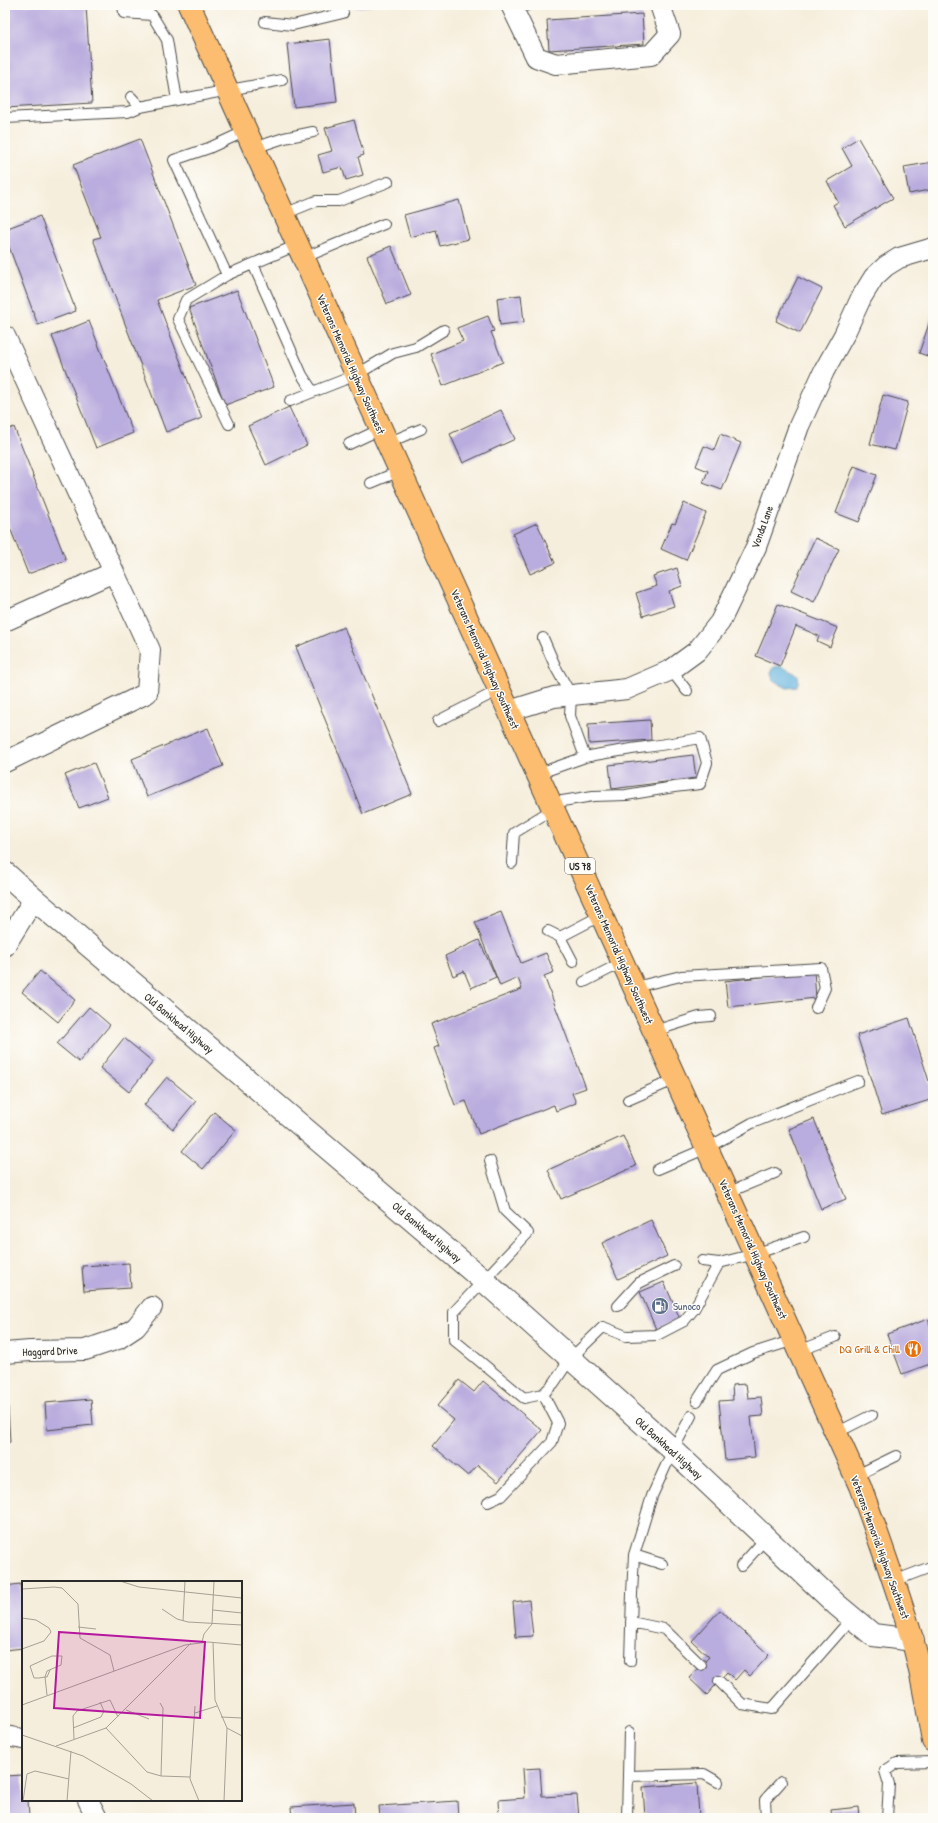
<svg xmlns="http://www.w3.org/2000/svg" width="938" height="1823" viewBox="0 0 938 1823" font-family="'Patrick Hand',sans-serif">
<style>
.water{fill:#63b3de;stroke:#476f84}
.building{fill:#b9acde}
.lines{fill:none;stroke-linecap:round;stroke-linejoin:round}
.service-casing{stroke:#494846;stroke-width:12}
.minor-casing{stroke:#494846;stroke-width:22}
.tertiary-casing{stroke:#494846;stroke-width:24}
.primary-casing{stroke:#494846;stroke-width:24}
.service{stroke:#fff;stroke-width:10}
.minor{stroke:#fff;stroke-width:20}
.tertiary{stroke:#fff;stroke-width:22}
.primary{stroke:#fcbd6f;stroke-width:22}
.labels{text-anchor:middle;stroke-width:3;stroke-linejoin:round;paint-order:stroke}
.shield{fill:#fdfcf7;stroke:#6a6a68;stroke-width:1}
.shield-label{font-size:10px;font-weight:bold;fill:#2b2b2b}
.street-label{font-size:11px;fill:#2b2b2b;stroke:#fdfcf7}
.service-label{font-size:11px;fill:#4e5e75;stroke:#fdfcf7;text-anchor:start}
.food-label{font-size:11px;fill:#c56008;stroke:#fdfcf7;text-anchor:end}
.inset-road{fill:none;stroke:#a5a095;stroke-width:1}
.view{fill:#b5179e;fill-opacity:0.15;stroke:#b5179e;stroke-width:2}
.inset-edge{fill:none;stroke:#2b2b2b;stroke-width:2}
</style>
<rect width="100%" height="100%" fill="#fdfcf7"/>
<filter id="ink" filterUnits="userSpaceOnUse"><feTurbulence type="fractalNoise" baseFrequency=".025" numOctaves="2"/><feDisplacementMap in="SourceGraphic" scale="8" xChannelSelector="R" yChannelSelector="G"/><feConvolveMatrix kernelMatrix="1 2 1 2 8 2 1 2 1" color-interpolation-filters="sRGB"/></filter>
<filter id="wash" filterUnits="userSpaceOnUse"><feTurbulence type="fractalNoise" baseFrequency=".012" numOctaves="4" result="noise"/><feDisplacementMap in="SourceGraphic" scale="16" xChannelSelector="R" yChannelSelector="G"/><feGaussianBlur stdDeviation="0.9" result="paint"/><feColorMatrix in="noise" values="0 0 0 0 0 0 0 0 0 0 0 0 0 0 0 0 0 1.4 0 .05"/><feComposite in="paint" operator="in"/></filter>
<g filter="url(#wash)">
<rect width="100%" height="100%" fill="#f6eedc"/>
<!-- water -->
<path class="water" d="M 782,666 C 789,673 805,672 796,687 L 787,688 L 773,680 L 771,672 L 774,667 Z"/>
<g id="blocks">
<!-- building -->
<path class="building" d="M 5,5 L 86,5 L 92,103 L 5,108 Z
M 302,5 L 327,5 L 327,6 L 304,11 Z
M 355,5 L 371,5 L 371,6 L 355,8 Z
M 524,5 L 540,5 L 527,11 Z
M 642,14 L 644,44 L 549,50 L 547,20 Z
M 330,39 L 337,102 L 294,107 L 287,44 Z
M 354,120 L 364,155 L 358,157 L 363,175 L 346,180 L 342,167 L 323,172 L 318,155 L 332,151 L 325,128 Z
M 858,138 L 893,198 L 845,226 L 833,205 L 838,202 L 827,181 L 852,166 L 842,148 Z
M 140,139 L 196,285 L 157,300 L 202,418 L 166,432 L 93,239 L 101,237 L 73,165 Z
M 933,162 L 933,189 L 909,194 L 904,167 Z
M 459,200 L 469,239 L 440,246 L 436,230 L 410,237 L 404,215 Z
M 40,216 L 76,311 L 38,325 L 5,236 L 5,229 Z
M 391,246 L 411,295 L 387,304 L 367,256 Z
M 798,277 L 822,289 L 800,333 L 776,321 Z
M 237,290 L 274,387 L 225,405 L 189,308 Z
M 521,295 L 524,322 L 500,325 L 497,298 Z
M 933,312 L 933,358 L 919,353 Z
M 488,316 L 494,331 L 491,332 L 503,362 L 443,386 L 431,354 L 463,341 L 457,328 Z
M 89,321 L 133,433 L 96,448 L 52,336 Z
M 883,395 L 908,402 L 895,450 L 870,444 Z
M 289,407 L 307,445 L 266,465 L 248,426 Z
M 501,410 L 515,439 L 463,463 L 450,434 Z
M 14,427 L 66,560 L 28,574 L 5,515 L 5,431 Z
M 720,434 L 741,443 L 722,490 L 703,483 L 708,471 L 696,466 L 704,446 L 714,450 Z
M 854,466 L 877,475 L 859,522 L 836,513 Z
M 684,503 L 706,513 L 686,560 L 661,549 L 672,523 L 675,524 Z
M 537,523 L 555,563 L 530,574 L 513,534 Z
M 815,538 L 839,549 L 814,602 L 791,591 Z
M 677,568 L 682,586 L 669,591 L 674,606 L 643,616 L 636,593 L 657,586 L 653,576 Z
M 778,604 L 838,628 L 830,647 L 817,641 L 819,636 L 796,626 L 780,666 L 756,656 Z
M 344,627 L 412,794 L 363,814 L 296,647 Z
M 650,720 L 651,740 L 589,744 L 588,724 Z
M 208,728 L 223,766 L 147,797 L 132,759 Z
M 693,755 L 696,778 L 612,789 L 609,765 Z
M 94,763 L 108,797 L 79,808 L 65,775 Z
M 501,912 L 521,963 L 546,953 L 554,972 L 544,976 L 586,1088 L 572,1093 L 576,1103 L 556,1111 L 554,1105 L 479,1134 L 466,1101 L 455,1105 L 434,1048 L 439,1046 L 431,1024 L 522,989 L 518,978 L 500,986 L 475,922 Z
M 479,940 L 496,977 L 471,988 L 464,971 L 453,976 L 445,956 Z
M 40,971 L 75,1000 L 58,1022 L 22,992 Z
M 814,971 L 816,998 L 728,1007 L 725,981 Z
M 89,1007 L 110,1025 L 79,1062 L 57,1044 Z
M 909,1018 L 933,1094 L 933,1099 L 882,1115 L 857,1035 Z
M 124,1038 L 153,1062 L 129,1092 L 100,1068 Z
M 167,1077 L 196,1101 L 173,1129 L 144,1105 Z
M 214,1112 L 236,1130 L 203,1169 L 182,1151 Z
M 814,1119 L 846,1199 L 821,1209 L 789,1129 Z
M 623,1136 L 636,1166 L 561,1199 L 548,1170 Z
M 651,1220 L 667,1256 L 618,1279 L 602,1243 Z
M 129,1263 L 131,1288 L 84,1291 L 82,1266 Z
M 664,1282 L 680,1319 L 656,1329 L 640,1292 Z
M 928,1319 L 933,1333 L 933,1363 L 902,1374 L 887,1334 Z
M 459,1380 L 474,1392 L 483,1381 L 542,1430 L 498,1482 L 478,1465 L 468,1476 L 433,1446 L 454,1420 L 437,1406 Z
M 746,1384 L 748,1398 L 761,1397 L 763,1416 L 751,1417 L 755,1457 L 725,1460 L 719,1401 L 733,1400 L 732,1385 Z
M 91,1399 L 93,1425 L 47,1430 L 45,1403 Z
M 5,1407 L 8,1407 L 10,1442 L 5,1443 Z
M 20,1584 L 23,1608 L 23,1648 L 5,1650 L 5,1586 Z
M 529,1600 L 533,1636 L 516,1637 L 513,1602 Z
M 720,1610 L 769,1655 L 750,1676 L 744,1670 L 735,1680 L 727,1672 L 707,1695 L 689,1678 L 709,1657 L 692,1641 Z
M 540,1768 L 542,1797 L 577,1795 L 579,1818 L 499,1818 L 498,1800 L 525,1798 L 523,1769 Z
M 23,1775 L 23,1800 L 28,1800 L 29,1818 L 5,1818 L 5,1776 Z
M 697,1783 L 699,1818 L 645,1818 L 643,1787 Z
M 457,1801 L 458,1818 L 380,1818 L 379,1806 Z
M 354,1803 L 355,1818 L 292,1818 L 291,1807 Z
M 859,1807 L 860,1818 L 832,1818 L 831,1810 Z"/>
</g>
</g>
<g filter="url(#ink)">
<use href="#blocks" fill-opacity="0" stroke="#494846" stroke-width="1"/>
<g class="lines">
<defs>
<path id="service" d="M 123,5 L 124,13 L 152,15 L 167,40 L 177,100
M 265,22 L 293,25 L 343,13
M 131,97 L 140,107 L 282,80
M 5,118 L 128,112 L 140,107
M 254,148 L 284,138 L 313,132
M 284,214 L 316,201 L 339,201 L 388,182
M 303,258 L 384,224
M 253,264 L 302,375 L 313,392
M 227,275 L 174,160 L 209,148 L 246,131
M 290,401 L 356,375 L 393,353 L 416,347 L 444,330
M 229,424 L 178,319 L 186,300 L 227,275 L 297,245
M 387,443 L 421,429
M 349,444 L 381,429
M 371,483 L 400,471
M 671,670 L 687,691
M 438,721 L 499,690
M 537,774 L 585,757 L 570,716 L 571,695 L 556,668 L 543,638
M 550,803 L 593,796 L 626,795 L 674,787 L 700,784 L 707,763 L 700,738 C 662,746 623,749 585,757
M 512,863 L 514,833 L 553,809
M 548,931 L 560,937 L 573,962
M 560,937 L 602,915
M 584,982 L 623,962
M 635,987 L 681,976 L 821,968 L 825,988 L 816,1008
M 654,1031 L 699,1017 L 711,1016
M 628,1100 L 676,1079
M 490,1161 L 505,1211 L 528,1233 L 454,1312 L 454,1340 L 524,1398 L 543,1394 L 554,1383 L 570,1359 L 603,1327 L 626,1336 L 657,1335 L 684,1321 L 694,1309 L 719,1263
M 658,1169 L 707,1148 L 752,1123 L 858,1081
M 727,1193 L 775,1173
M 702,1261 L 719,1263 L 755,1254 L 804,1237
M 618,1306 L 639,1283 L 674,1266
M 799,1351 L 835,1337
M 697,1401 L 717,1370 L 753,1353 L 794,1340
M 836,1433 L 872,1415
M 855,1476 L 896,1456
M 488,1502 L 501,1496 L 552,1442 L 558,1423 L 543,1394
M 634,1555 L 662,1564
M 741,1566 L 766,1538
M 894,1581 L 933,1566
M 631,1622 L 664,1629 L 701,1665
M 630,1661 L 632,1594 L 634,1555 L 652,1496 L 673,1450 L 691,1416
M 719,1681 L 742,1704 L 772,1709 L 852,1618
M 628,1776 L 704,1774 L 718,1782
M 627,1818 L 629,1732
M 766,1818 L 765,1800 L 781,1782
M 887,1818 L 889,1784 L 885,1771 L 897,1763 L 933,1762"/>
<path id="minor" d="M 511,5 L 536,57 L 556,64 L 651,55 L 670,34 L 660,5
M 5,336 L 150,650 L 147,693 L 5,762
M 5,621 L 114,572
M 509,711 L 554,697 L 627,689 L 671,670 L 697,651 L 720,622 L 756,547 L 799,426 L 824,371 L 844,335 L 861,298 L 874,277 L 886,266 L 899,258 L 933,248
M 5,946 L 34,899
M 5,1353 L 30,1351 L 85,1350 L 118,1339 L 136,1327 L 152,1307
M 5,1736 L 23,1739
M 88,1800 L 97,1818"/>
<path id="tertiary" d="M 5,873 L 34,899 L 484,1281 L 673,1450 L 837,1605 L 873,1635 L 913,1640"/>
<path id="primary" d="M 189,5 L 860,1486 C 878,1536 897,1587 912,1639 C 922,1672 927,1707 933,1741"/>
</defs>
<!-- service casing -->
<use href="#service" class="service-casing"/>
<!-- minor casing -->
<use href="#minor" class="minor-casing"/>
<!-- tertiary casing -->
<use href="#tertiary" class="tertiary-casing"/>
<!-- primary casing -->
<use href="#primary" class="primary-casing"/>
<!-- service -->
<use href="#service" class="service"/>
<!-- minor -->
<use href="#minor" class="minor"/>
<!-- tertiary -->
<use href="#tertiary" class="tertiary"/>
<!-- primary -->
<use href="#primary" class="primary"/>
</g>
</g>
<!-- icons -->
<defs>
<symbol id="fuel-disc" viewBox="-11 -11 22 22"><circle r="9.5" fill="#5c6f8a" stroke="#fdfcf7"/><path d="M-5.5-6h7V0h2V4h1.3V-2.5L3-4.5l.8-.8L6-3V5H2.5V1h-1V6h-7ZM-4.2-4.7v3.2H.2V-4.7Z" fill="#fff"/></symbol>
<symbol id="restaurant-disc" viewBox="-11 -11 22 22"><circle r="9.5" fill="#e8710a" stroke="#fdfcf7"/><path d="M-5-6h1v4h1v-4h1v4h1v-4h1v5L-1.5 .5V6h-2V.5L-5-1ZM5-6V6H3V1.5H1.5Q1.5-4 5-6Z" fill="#fff"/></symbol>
</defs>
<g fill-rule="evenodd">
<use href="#fuel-disc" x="650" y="1296" width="20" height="20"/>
<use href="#restaurant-disc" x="903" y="1339" width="20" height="20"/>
</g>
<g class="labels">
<!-- shield labels -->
<rect class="shield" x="565" y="858" width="30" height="16" rx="3"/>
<g class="shield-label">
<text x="580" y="870">US 78</text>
</g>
<!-- street labels -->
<g class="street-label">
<text transform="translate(351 364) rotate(66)" y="4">Veterans Memorial Highway Southwest</text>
<text transform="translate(762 527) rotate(-70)" y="4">Vonda Lane</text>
<text transform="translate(485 659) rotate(66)" y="4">Veterans Memorial Highway Southwest</text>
<text transform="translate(619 954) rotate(66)" y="4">Veterans Memorial Highway Southwest</text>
<text transform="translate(179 1023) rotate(40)" y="4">Old Bankhead Highway</text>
<text transform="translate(427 1232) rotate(40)" y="4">Old Bankhead Highway</text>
<text transform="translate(753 1249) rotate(66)" y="4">Veterans Memorial Highway Southwest</text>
<text transform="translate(50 1351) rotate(-2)" y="4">Haggard Drive</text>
<text transform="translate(669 1448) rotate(42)" y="4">Old Bankhead Highway</text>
<text transform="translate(880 1547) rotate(70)" y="4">Veterans Memorial Highway Southwest</text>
</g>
<!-- service labels -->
<g class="service-label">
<text x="673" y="1310">Sunoco</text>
</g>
<!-- food labels -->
<g class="food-label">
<text x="900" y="1353">DQ Grill &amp; Chill</text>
</g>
</g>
<!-- overview -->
<g transform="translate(22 1581)">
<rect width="220" height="220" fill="#f6eedc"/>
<path class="inset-road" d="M 98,0 L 117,6 L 220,17M 0,8 L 32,6 L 40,7 L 56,23 L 58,57 L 88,74 L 92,90M 220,22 L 220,62M 140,28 L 155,38 L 166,41 L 220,44M 191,29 L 220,32M 0,37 L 14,39 L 27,47 L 29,51 L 22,60 L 0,68M 161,40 L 163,0M 56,46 L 74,48M 180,61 L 182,53 L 190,43 L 192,0M 191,61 L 193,119 L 205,147 L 220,155M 25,114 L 23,96 L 25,90 L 39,84 L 40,75 L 30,75 L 8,85 L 12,97 L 17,97 L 23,96 L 25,96 L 28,89M 138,122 L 141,127 L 139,195M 0,124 L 163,64 L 186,61 L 220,64M 173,125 L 168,198 L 177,220M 104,129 L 127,138M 173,132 L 195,125M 199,136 L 220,137M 51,147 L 79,136 L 82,130 L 78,121M 84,147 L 125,191 L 139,195 L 168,196M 0,154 L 61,175 L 109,203 L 131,220M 52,158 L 51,135 L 55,130 L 88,119 L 96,136M 34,165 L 84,147 L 169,62M 1,220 L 5,193 L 13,190 L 47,198M 45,220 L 49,170M 202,220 L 205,147"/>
<path class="view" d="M 37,51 L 183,61 L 178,137 L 32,127 Z"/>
<rect width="220" height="220" class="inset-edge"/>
</g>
<!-- margin -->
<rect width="938" height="1823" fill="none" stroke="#fdfcf7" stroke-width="20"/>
</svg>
